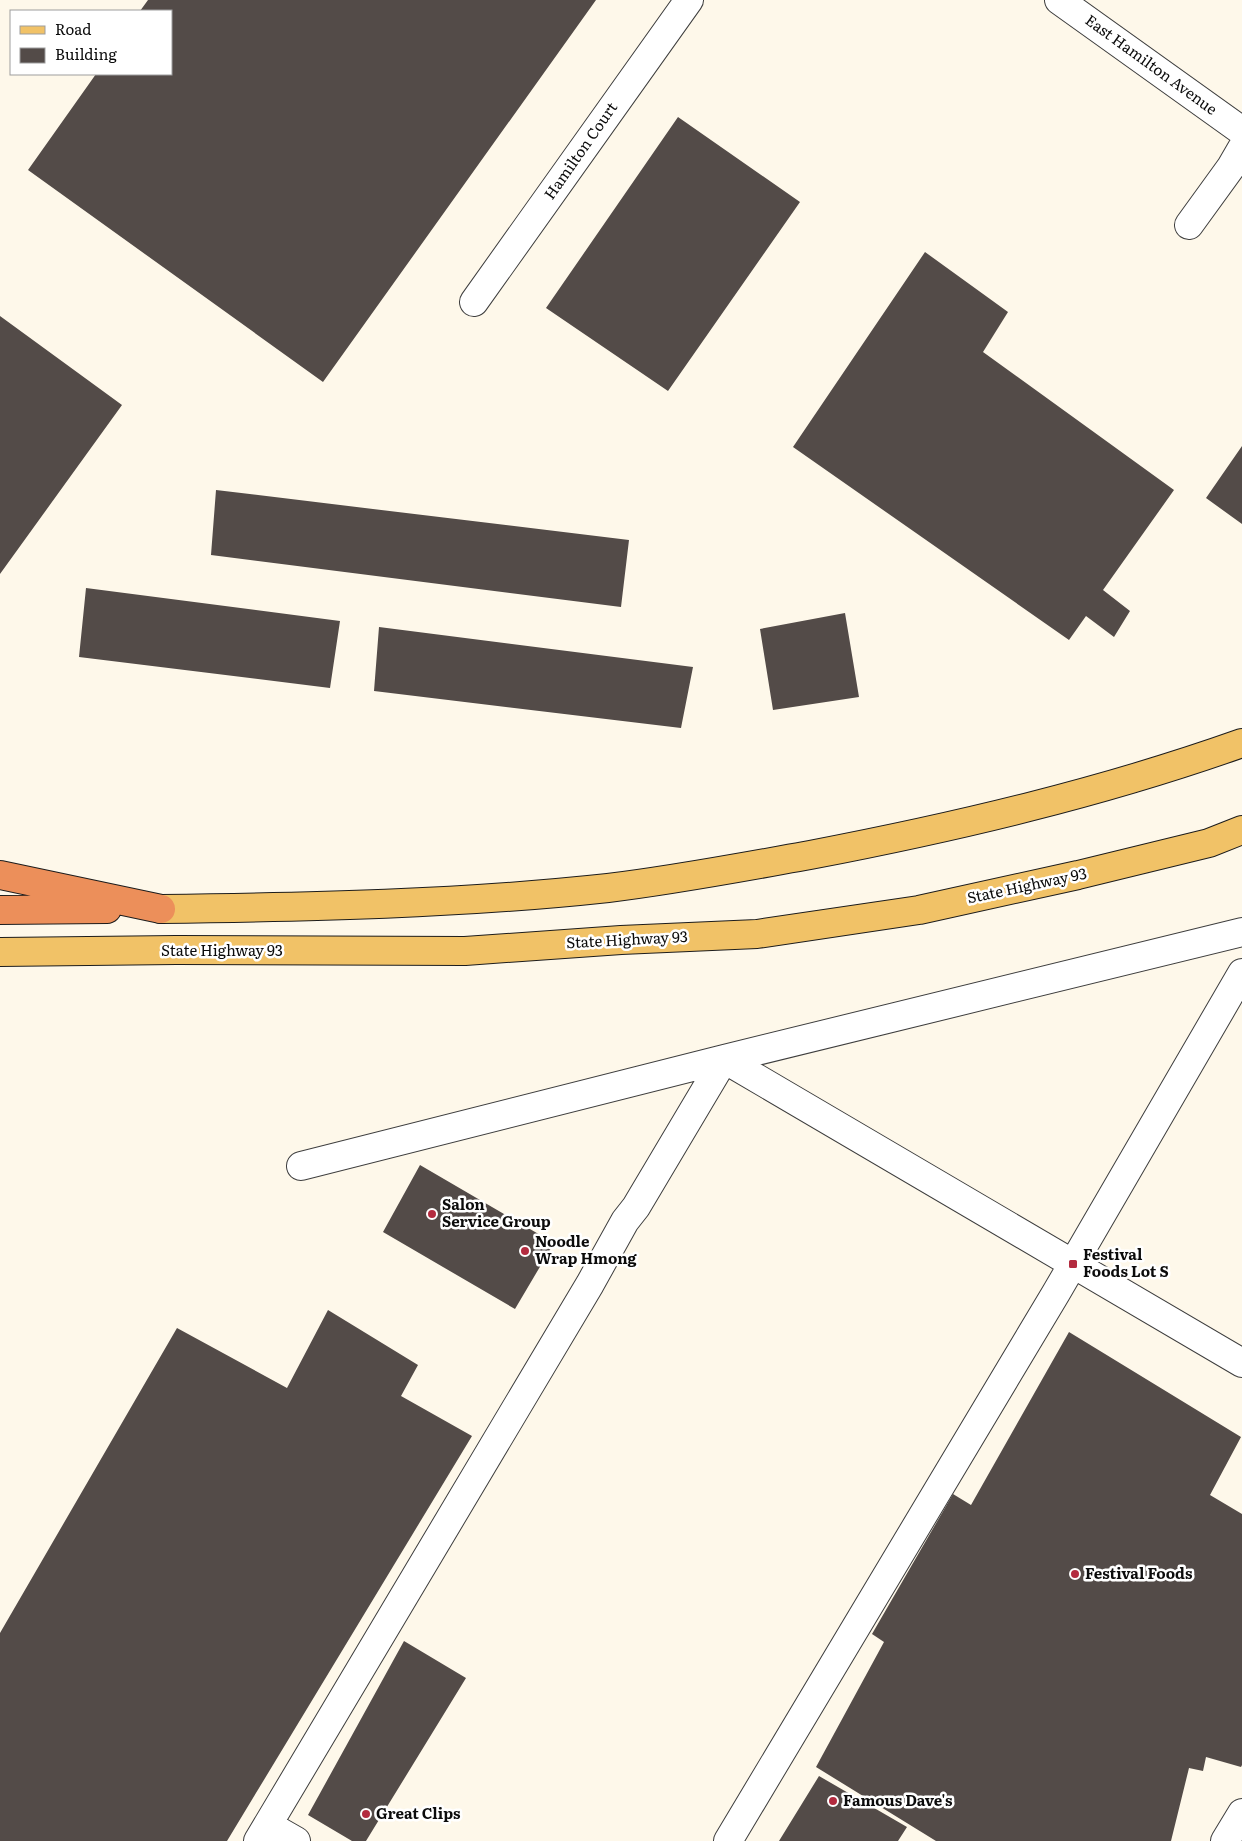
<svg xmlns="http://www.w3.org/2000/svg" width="1242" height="1841" viewBox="0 0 1242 1841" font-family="Literata,serif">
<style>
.building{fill:#534b48}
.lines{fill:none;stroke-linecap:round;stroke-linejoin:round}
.minor-casing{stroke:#3e3e3e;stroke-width:30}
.major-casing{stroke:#1c1c1c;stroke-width:30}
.highway-casing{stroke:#1c1c1c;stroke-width:30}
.minor{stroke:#fff;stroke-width:28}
.major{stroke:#f1c267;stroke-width:28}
.highway{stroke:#ec8f5a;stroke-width:28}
.poi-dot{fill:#b32b3f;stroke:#fff;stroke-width:2}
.labels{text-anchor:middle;stroke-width:5;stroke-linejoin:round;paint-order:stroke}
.street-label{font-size:15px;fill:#0b0b0b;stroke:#fff}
.poi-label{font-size:15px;font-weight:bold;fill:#0b0b0b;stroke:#fff;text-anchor:start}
</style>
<rect width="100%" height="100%" fill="#fef8ea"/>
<!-- building -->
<path class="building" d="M 148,0 L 596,0 L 323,382 L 28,170 L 96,74 L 171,74 L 171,11 L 140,11 Z
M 678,117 L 800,202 L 668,391 L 546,308 Z
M 925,252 L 1008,312 L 983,352 L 1174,490 L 1103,590 L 1130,611 L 1114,637 L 1086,616 L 1069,640 L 793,447 Z
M 0,316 L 122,405 L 0,574 Z
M 1242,446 L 1242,524 L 1206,498 Z
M 216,490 L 629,540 L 621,607 L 211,555 Z
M 86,588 L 340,621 L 330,688 L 79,657 Z
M 845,613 L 859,697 L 773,710 L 760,629 Z
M 379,627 L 693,667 L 681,728 L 374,691 Z
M 420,1165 L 554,1243 L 515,1309 L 383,1232 Z
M 328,1310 L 418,1365 L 401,1396 L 472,1436 L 227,1841 L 0,1841 L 0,1633 L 177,1328 L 287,1388 Z
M 1069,1332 L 1241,1437 L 1210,1495 L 1242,1514 L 1242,1765 L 1241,1767 L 1206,1757 L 1203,1771 L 1189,1768 L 1171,1841 L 936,1841 L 816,1767 L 884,1642 L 872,1634 L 953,1494 L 971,1505 Z
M 404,1641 L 466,1678 L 366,1841 L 352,1841 L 308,1815 Z
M 819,1776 L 907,1827 L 898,1841 L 779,1841 Z"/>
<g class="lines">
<defs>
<path id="minor" d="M 1059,0 L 1242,131
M 1189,225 L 1231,167 L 1242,148
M 474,302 L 689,0
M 724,1059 L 1242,1363
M 301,1166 L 724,1059 L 1242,932
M 268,1825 L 296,1841
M 258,1841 L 590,1284 L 625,1221 L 636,1207 L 724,1059
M 728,1841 L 1056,1293 L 1242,973
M 1225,1841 L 1242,1813"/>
<path id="major" d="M 161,909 C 311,907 460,904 608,888 C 675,880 743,867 810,855 C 956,827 1101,793 1242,743
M 0,952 L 176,950 L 465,951 L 621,940 L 757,934 L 919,910 L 1078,875 L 1209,843 L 1242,830"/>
<path id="highway" d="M 0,875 L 161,909
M 0,910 L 107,909"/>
</defs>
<!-- minor casing -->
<use href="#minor" class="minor-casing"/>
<!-- major casing -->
<use href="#major" class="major-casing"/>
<!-- highway casing -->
<use href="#highway" class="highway-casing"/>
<!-- minor -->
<use href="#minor" class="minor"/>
<!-- major -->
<use href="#major" class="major"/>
<!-- highway -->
<use href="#highway" class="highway"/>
</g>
<!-- markers -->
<g class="poi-dot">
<circle cx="432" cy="1214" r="5"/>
<circle cx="525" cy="1251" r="5"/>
<rect x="1068" y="1259" width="10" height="10" rx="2.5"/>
<circle cx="1075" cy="1574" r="5"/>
<circle cx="833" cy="1801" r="5"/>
<circle cx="366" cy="1814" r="5"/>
</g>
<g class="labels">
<!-- street labels -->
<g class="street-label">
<text transform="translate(1151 65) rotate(36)" y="5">East Hamilton Avenue</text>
<text transform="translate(581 151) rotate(-55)" y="5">Hamilton Court</text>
<text transform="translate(1027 886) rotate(-12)" y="5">State Highway 93</text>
<text transform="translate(627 940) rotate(-3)" y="5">State Highway 93</text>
<text x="222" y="956">State Highway 93</text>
</g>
<!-- poi labels -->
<g class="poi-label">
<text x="442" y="1210">Salon<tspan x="442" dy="17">Service Group</tspan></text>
<text x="535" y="1247">Noodle<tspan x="535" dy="17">Wrap Hmong</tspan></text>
<text x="1083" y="1260">Festival<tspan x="1083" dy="17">Foods Lot S</tspan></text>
<text x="1085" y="1579">Festival Foods</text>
<text x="843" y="1806">Famous Dave's</text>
<text x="376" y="1819">Great Clips</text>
</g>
</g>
<!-- legend -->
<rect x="10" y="10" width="162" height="65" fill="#ffffff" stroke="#9d9d9d"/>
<rect x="20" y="26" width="25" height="8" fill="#f1c267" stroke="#9d9d9d"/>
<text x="55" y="35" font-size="15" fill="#0b0b0b">Road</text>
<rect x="20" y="48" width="25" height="15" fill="#534b48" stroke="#9d9d9d"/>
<text x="55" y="60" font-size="15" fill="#0b0b0b">Building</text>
</svg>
